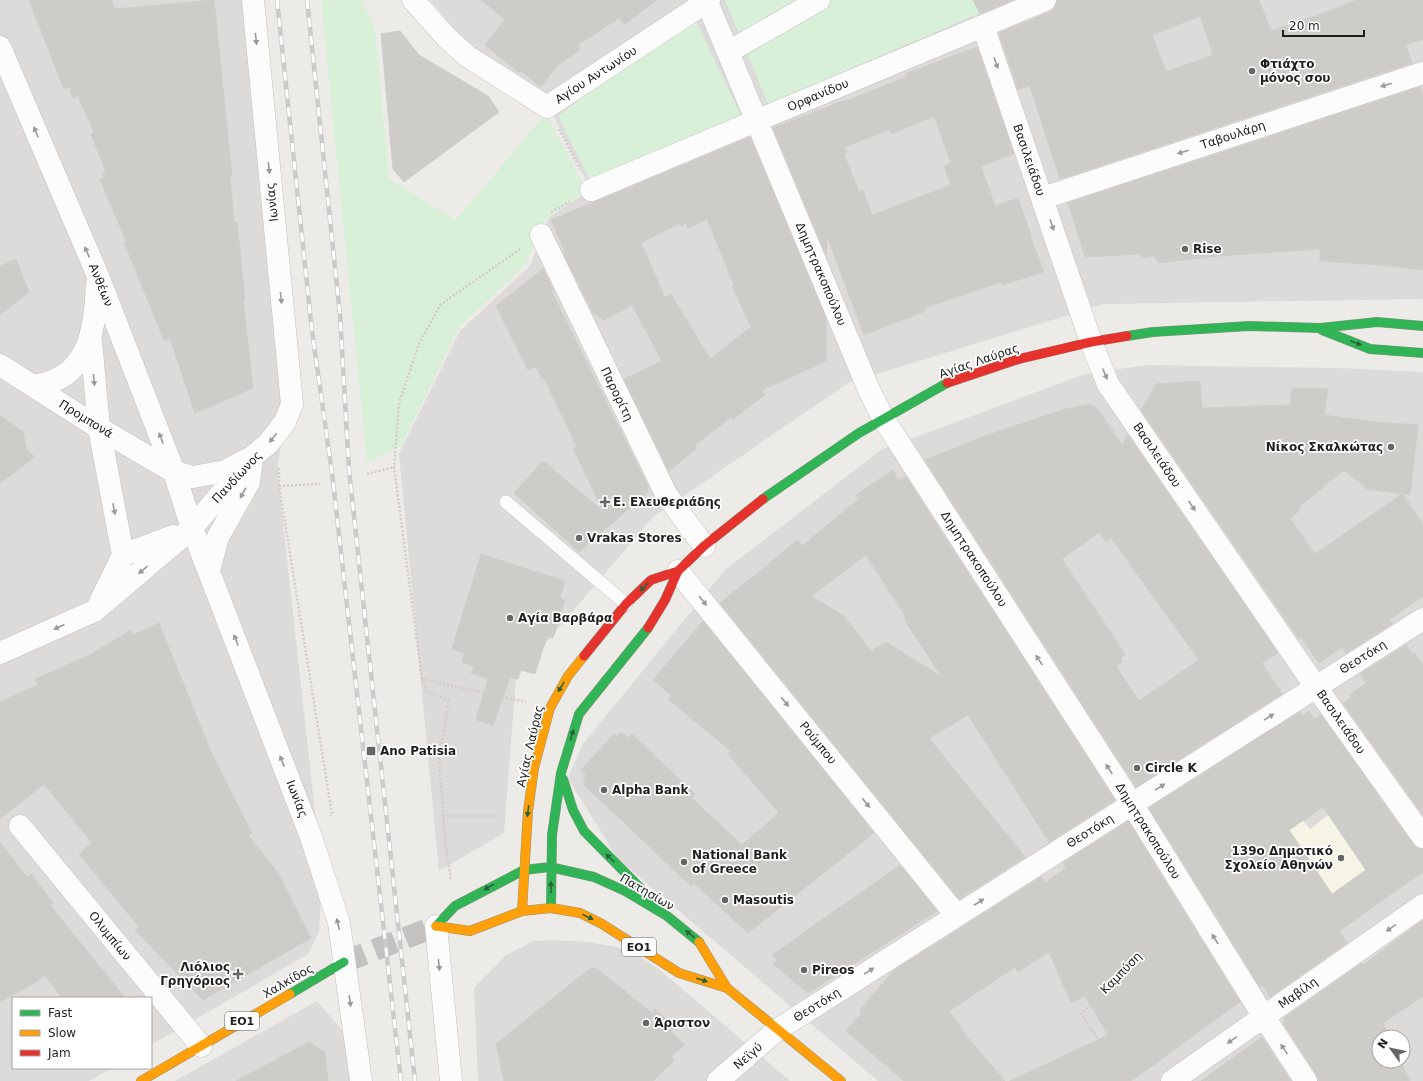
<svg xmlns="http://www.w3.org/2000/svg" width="1423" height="1081" viewBox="0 0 1423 1081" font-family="'DejaVu Sans',sans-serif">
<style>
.residential{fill:#dcdbd9;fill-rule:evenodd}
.education{fill:#f5f4e5}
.park{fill:#d9f0d8}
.building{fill:#ceccc9;stroke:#d0cdca;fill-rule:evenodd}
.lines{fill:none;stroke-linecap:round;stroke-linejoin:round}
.primary-tunnel{stroke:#c4c2c0;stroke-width:22;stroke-dasharray:22 11;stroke-linecap:butt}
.lane-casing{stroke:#c3c2c0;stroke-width:14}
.street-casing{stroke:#c3c2c0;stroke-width:23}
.fast-casing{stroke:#949582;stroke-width:10}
.slow-casing{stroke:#949582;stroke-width:10}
.jam-casing{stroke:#949582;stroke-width:10}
.path{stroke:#d6cac8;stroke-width:2.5;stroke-dasharray:2 2;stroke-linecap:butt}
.lane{stroke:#fcfcfc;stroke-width:13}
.street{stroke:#fcfcfc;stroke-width:22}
.fast{stroke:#30b455;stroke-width:9}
.slow{stroke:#ff9f0a;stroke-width:9}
.jam{stroke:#e5322d;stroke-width:9}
.rail-casing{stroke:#cbcbca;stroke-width:4.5}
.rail{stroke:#fff;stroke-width:3;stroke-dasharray:9;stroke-linecap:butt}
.oneway{fill:#999}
.oneway2{fill:#276237}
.poi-dot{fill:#676665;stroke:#fff;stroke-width:1.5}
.labels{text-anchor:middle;stroke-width:3.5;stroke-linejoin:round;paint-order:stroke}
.shield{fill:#fff;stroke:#626262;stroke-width:1}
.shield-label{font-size:11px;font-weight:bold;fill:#1f1f1f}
.poi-label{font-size:12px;font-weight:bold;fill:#1f1f1f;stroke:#fff;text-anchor:start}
.street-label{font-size:12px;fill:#1f1f1f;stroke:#fff}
</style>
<rect width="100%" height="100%" fill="#edebe8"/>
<!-- residential -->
<path class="residential" d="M 0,0 L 247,0 L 286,409 L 278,464 L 279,486 L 322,875 L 319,932 L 308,954 L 151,1045 L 151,998 L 13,998 L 13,1068 L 112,1068 L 89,1081 L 0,1081 Z
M 430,0 L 1423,0 L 1423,299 L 1104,304 L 848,383 L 653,517 L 516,678 L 504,833 L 439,871 L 399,454 L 460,331 L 530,266 L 549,217 L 591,190 L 546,101 L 475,53 Z
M 1146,365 L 1338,368 L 1423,372 L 1423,1081 L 878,1081 L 617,858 L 568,778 L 583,744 L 725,570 L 881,450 L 1082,375 ZM 1379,1037 L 1403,1037 L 1403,1061 L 1379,1061 Z
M 554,940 L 588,942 L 616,947 L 637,955 L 660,970 L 790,1081 L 478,1081 L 474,988 L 506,955 L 534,941 Z
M 317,1001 L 344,1032 L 350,1081 L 175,1081 Z"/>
<!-- education -->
<path class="education" d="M 1337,808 L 1423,872 L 1344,927 L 1325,900 L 1258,850 L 1297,813 L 1310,829 Z"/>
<!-- park -->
<path class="park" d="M 321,0 L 361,0 L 375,28 L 389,179 L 456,220 L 546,113 L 587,191 L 548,217 L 525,265 L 458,329 L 401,446 L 367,463 Z
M 725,0 L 973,0 L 980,13 L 768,104 Z
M 693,15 L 741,116 L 591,182 L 558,116 Z"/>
<!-- building -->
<path class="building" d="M 29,0 L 111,0 L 115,9 L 214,0 L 232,176 L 230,176 L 234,222 L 237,222 L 245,300 L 243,300 L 253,388 L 195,413 L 170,338 L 164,340 L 124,242 L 126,241 L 100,179 L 104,177 L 103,173 L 106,172 L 91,134 L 94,132 L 78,96 L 73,98 L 69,87 L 64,89 Z
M 481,0 L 657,0 L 624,25 L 619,18 L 578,45 L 580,49 L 556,67 L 541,87 L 521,71 L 519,73 L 485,45 L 505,19 Z
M 973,0 L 1013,0 L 980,14 Z
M 1057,0 L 1259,0 L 1271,31 L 1341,7 L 1341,6 L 1357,0 L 1423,0 L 1423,39 L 1406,45 L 1412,63 L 1060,179 L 1030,86 L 1018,89 L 999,33 L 1050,12 L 1055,7 ZM 1200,16 L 1213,55 L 1166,72 L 1152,35 Z
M 400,31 L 419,55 L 488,96 L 499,112 L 404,182 L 393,169 L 381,34 Z
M 977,47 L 1014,154 L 981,166 L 995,206 L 1018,198 L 1031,235 L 1030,235 L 1044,272 L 1002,285 L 1001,282 L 924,308 L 925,311 L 864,335 L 827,236 L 826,255 L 773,128 L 848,99 L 849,100 L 906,77 L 905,74 ZM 934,116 L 951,163 L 944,166 L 951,185 L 872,215 L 863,190 L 859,192 L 844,154 L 847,152 L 844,147 L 889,130 L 891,134 Z
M 1420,87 L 1423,96 L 1423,270 L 1380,265 L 1320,261 L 1320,249 L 1218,256 L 1159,263 L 1154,256 L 1142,258 L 1141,254 L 1085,257 L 1068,203 Z
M 750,137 L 826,318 L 826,361 L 762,390 L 765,395 L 733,419 L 731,417 L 695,445 L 697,448 L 669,471 L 624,379 L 662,361 L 632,305 L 604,320 L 593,313 L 563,253 L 565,252 L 551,220 ZM 707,219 L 734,285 L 732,286 L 751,327 L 710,359 L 671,294 L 665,298 L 641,243 L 680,223 L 681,226 L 686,223 L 688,228 Z
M 16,259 L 29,292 L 0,315 L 0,266 Z
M 543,269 L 554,292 L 551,290 L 649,488 L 647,489 L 648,492 L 579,552 L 514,493 L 543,461 L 603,511 L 573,448 L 577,447 L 544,378 L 542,379 L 536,367 L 528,370 L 496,306 Z
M 1200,381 L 1202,408 L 1290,405 L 1292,388 L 1328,389 L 1324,415 L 1376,422 L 1418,425 L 1410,495 L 1403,494 L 1423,525 L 1423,596 L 1389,620 L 1392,624 L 1346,653 L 1342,647 L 1319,663 L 1301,638 L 1299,639 L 1141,410 L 1156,384 ZM 1344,470 L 1367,489 L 1402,494 L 1315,554 L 1290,518 L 1300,510 L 1298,508 Z
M 1090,404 L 1099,410 L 1122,445 L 1128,435 L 1278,653 L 1262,663 L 1282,694 L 1136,787 L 925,460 L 985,436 L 1061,410 ZM 1099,532 L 1106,542 L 1111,538 L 1199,660 L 1139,701 L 1116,666 L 1122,662 L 1121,658 L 1125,654 L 1062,559 Z
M 0,415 L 23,432 L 27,451 L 35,457 L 0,483 Z
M 893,470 L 898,480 L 906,477 L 1115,800 L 1049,842 L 968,715 L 929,738 L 1025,857 L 959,899 L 720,603 L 751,578 L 751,579 L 797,540 L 802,546 L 859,499 L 856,495 ZM 866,555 L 905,616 L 905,621 L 942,677 L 886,642 L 871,651 L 844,616 L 811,596 Z
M 481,554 L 565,581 L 560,598 L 565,600 L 553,638 L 547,636 L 535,674 L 521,670 L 518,679 L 510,677 L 493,725 L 476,720 L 488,679 L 471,673 L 474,666 L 462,662 L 464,653 L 452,649 Z
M 703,621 L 874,833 L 748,933 L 694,883 L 691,886 L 583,784 L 586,781 L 583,778 L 586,774 L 581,770 L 614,734 L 617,737 L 621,732 L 628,738 L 632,734 L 695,794 L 692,798 L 742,845 L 779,813 L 728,754 L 731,751 L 668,699 L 671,695 L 653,680 Z
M 159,623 L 211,752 L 252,833 L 248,835 L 278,873 L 311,938 L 203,1000 L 135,930 L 139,927 L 79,854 L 92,843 L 44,784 L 0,819 L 0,702 L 38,685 L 35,679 L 90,655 L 131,630 L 133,635 Z
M 1406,645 L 1412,654 L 1414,652 L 1423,665 L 1423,815 L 1343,703 L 1351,698 L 1349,695 L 1366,683 L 1360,674 Z
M 1309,711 L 1314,719 L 1321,715 L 1413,844 L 1417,848 L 1423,849 L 1423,872 L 1339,931 L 1347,943 L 1270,997 L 1263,985 L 1260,987 L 1149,808 L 1296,714 L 1300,712 L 1303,716 ZM 1323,807 L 1366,870 L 1332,894 L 1289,830 Z
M 1128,821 L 1240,1002 L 1131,1081 L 1010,1081 L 1108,1035 L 1085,996 L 1071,1003 L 1049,952 L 1018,972 L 1015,967 L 949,1011 L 969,1039 L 1005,1081 L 904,1081 L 846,1031 L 862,1013 L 860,1010 L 894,970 L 1041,877 L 1045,883 L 1066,868 L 1063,863 Z
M 0,842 L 27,877 L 31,874 L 53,903 L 50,905 L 125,998 L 62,998 L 45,975 L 38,981 L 0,1002 Z
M 900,865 L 937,911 L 808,993 L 773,964 L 777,960 L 772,955 Z
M 1423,920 L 1423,996 L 1383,1023 L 1390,1037 L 1379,1037 L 1379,1061 L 1400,1061 L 1410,1081 L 1318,1081 L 1316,1074 L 1283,1023 L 1285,1021 L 1284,1018 L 1362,963 L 1363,965 Z
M 596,968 L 652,1013 L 655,1009 L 675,1027 L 671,1031 L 685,1045 L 671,1056 L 674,1061 L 653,1081 L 504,1081 L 496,1044 L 589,969 Z
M 1262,1037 L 1291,1081 L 1201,1081 Z
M 309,1042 L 325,1052 L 328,1081 L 236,1081 Z"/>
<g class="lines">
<!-- primary-tunnel -->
<path class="primary-tunnel" d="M 344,962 L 436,926"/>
<defs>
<path id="lane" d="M 506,502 L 626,604"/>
<path id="street" d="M 413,0 L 447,38 L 467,56 L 547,107 L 709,0
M 707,2 L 869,390 L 883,418 L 1132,804 L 1264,1017 L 1306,1081
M 983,26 L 1091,342 L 1108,384 L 1316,687 L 1423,837
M 0,47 L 98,276 L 174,472 L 192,528 L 311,837 L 339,923 L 361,1081
M 728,52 L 819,0
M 591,190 L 1045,0
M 1043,198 L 1423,73
M 541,235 L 666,494 L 704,546
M 91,341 L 99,428 L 123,555
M 0,365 L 99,428 L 174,472 L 193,477 L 226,471 L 246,460
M 33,386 C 89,379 95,331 97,284
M 209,570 L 218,537 L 249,482 L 252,459
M 678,571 L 957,916
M 101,600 L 123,555 L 173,536
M 0,653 L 94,611 L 192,528 L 253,456 L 268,444 L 285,422 L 292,404 L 253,0
M 20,826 L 201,1046
M 436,926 L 451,1081
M 718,1081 L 777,1030 L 1423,619
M 1172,1081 L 1423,905"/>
<path id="fast" d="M 1322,330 L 1370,349 L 1423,353
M 1127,336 L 1153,332 L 1249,326 L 1320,328 L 1377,322 L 1423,326
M 763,499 L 859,433 L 947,383
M 563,779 L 573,810 L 584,831 L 658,906
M 551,908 L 552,835 L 561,773 L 579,714 L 648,628
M 436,926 L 455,906 L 524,870 L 550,867 L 594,877 L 625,891 L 667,916 L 699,942
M 290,994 L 344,962"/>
<path id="slow" d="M 522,911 L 528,811 L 534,768 L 550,708 L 568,676 L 584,656
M 436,926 L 470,931 L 522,911 L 551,908 L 580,913 L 602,924 L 679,973 L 727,988
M 699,942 L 727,988 L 841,1081
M 141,1081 L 290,994"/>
<path id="jam" d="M 947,383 L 1019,359 L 1091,342 L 1127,336
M 648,628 L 665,600 L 678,571 L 704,546 L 763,499
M 584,656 L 626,604 L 651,580 L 678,571"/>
</defs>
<!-- lane casing -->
<use href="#lane" class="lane-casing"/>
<!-- street casing -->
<use href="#street" class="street-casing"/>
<!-- fast casing -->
<use href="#fast" class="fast-casing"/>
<!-- slow casing -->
<use href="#slow" class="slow-casing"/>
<!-- jam casing -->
<use href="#jam" class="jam-casing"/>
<!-- path -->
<path class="path" d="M 559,129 L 580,169
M 551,212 L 570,202
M 520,249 L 440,305 L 419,344 L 399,403 L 394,467 L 422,679 L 526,702
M 279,468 L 279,486 L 332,814 L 330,816
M 367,474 L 394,467
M 279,486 L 320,484
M 422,679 L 427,692 L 449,700 L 439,760 L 446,850 L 451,879
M 443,816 L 498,816
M 1084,863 L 1145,952 L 1081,1014 L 1126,1081"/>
<!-- lane -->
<use href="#lane" class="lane"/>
<!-- street -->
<use href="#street" class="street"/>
<!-- fast -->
<use href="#fast" class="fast"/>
<!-- slow -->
<use href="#slow" class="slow"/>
<!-- jam -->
<use href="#jam" class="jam"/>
<defs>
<path id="rail" d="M 277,0 L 312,331 L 332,473 L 401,1081
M 307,0 L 340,315 L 349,470 L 415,1081"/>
</defs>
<!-- rail casing -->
<use href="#rail" class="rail-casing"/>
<!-- rail -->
<use href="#rail" class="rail"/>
</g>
<!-- one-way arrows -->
<defs><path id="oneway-solid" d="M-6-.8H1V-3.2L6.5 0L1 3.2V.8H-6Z"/></defs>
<g class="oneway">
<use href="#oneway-solid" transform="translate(256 39) rotate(84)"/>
<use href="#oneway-solid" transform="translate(996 63) rotate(71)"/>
<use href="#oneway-solid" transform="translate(1386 85) rotate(162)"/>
<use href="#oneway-solid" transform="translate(36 132) rotate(-113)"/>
<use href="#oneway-solid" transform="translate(1183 152) rotate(162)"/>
<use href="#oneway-solid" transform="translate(269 168) rotate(84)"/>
<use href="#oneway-solid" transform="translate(1052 225) rotate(71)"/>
<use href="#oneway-solid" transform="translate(87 252) rotate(-113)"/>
<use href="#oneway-solid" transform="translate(281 298) rotate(84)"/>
<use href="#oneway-solid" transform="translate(1105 374) rotate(67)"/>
<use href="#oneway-solid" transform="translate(94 380) rotate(84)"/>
<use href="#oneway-solid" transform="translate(161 438) rotate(-111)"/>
<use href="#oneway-solid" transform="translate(273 438) rotate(128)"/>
<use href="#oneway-solid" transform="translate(243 493) rotate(119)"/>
<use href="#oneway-solid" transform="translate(1192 506) rotate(56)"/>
<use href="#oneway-solid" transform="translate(114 509) rotate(79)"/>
<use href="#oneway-solid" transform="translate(143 570) rotate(139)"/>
<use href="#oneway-solid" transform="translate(703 601) rotate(51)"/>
<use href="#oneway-solid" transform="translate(59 627) rotate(156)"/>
<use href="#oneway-solid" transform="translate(236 640) rotate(-111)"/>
<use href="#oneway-solid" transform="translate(1039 660) rotate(-123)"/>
<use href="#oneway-solid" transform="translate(785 702) rotate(51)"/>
<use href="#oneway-solid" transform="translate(1269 717) rotate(-32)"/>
<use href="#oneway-solid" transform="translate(282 761) rotate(-111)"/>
<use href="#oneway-solid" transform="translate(1109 769) rotate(-123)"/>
<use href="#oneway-solid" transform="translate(1160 787) rotate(-32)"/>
<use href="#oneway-solid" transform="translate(866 803) rotate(51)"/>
<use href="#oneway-solid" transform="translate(979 902) rotate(-33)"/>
<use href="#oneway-solid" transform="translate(338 924) rotate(-103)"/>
<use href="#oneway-solid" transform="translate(1391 928) rotate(145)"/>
<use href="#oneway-solid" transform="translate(1215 939) rotate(-122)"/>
<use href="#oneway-solid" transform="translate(439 965) rotate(84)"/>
<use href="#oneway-solid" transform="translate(869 971) rotate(-32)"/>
<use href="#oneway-solid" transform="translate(350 1001) rotate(82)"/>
<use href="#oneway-solid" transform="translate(1232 1040) rotate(145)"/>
<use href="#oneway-solid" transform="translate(1284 1049) rotate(-124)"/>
</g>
<g class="oneway2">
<use href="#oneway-solid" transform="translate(1356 343) rotate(22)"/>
<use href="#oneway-solid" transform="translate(644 587) rotate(135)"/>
<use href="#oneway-solid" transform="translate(561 687) rotate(122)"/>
<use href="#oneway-solid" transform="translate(572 735) rotate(-74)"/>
<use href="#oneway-solid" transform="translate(528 811) rotate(98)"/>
<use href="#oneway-solid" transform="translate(610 858) rotate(-135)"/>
<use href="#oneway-solid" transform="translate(489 887) rotate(151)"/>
<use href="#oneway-solid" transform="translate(551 887) rotate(-91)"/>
<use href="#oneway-solid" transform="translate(588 917) rotate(26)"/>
<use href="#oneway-solid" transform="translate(690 934) rotate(-141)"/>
<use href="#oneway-solid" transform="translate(702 980) rotate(18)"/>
</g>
<!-- markers -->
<g class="poi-dot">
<circle cx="1252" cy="71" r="4"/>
<circle cx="1185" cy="249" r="4"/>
<circle cx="1391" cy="447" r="4"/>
<path d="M603 496h4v4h4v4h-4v4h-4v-4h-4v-4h4z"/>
<circle cx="579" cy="538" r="4"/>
<circle cx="510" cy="618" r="4"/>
<rect x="366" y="746" width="10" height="10" rx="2"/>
<circle cx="1137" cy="768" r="4"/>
<circle cx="604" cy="790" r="4"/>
<circle cx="1341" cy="858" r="4"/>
<circle cx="684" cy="862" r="4"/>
<circle cx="725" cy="900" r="4"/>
<circle cx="804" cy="970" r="4"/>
<path d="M236 968h4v4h4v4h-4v4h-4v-4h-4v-4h4z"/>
<circle cx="646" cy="1023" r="4"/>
</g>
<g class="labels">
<!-- shield labels -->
<g class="shield">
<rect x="622" y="938" width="34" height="18" rx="3"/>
<rect x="225" y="1012" width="34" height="18" rx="3"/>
</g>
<g class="shield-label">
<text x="639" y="951">ΕΟ1</text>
<text x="242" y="1025">ΕΟ1</text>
</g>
<!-- poi labels -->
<g class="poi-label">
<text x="1260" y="68">Φτιάχτο<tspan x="1260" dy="14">μόνος σου</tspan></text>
<text x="1193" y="253">Rise</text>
<text x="1383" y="451" text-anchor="end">Νίκος Σκαλκώτας</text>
<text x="613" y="506">Ε. Ελευθεριάδης</text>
<text x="587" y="542">Vrakas Stores</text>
<text x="518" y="622">Αγία Βαρβάρα</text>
<text x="380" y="755">Ano Patisia</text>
<text x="1145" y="772">Circle K</text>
<text x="612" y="794">Alpha Bank</text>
<text x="1333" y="855" text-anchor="end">139ο Δημοτικό<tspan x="1333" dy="14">Σχολείο Αθηνών</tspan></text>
<text x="692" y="859">National Bank<tspan x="692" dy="14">of Greece</tspan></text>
<text x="733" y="904">Masoutis</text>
<text x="230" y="971" text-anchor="end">Λιόλιος<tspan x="230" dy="14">Γρηγόριος</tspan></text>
<text x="812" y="974">Pireos</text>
<text x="654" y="1027">Άριστον</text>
</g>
<!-- street labels -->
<g class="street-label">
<text transform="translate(596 75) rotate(-33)" y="4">Αγίου Αντωνίου</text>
<text transform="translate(818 95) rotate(-23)" y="4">Ορφανίδου</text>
<text transform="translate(1233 135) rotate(-18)" y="4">Ταβουλάρη</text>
<text transform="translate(1029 160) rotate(71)" y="4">Βασιλειάδου</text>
<text transform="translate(272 202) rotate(-96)" y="4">Ιωνίας</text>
<text transform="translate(821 274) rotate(67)" y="4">Δημητρακοπούλου</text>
<text transform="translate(101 285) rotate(68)" y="4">Ανθέων</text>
<text transform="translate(979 361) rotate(-19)" y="4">Αγίας Λαύρας</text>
<text transform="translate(617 394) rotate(64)" y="4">Παρορίτη</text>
<text transform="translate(86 419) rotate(32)" y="4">Προμπονά</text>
<text transform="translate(1157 455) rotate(56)" y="4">Βασιλειάδου</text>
<text transform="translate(237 477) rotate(-47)" y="4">Πανδίωνος</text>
<text transform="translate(974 559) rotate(57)" y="4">Δημητρακοπούλου</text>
<text transform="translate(1363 657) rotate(-32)" y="4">Θεοτόκη</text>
<text transform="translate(1341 722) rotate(55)" y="4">Βασιλειάδου</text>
<text transform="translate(818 743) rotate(51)" y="4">Ρούμπου</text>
<text transform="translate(530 746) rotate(-77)" y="4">Αγίας Λαύρας</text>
<text transform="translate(297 799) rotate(69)" y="4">Ιωνίας</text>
<text transform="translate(1090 831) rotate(-32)" y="4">Θεοτόκη</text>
<text transform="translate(1148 831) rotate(58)" y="4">Δημητρακοπούλου</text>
<text transform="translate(647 892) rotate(30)" y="4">Πατησίων</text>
<text transform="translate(110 936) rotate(51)" y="4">Ολυμπίων</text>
<text transform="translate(1121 973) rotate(-46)" y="4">Καμπύση</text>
<text transform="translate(288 981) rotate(-30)" y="4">Χαλκίδος</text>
<text transform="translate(1298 993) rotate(-35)" y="4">Μαβίλη</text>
<text transform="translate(817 1005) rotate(-32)" y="4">Θεοτόκη</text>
<text transform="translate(748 1056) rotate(-41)" y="4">Νεϊγύ</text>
</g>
</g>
<!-- legend -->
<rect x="12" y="997" width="140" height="72" fill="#ffffff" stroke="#a5a5a5"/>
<rect x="20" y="1010" width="20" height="6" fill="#30b455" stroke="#a5a5a5"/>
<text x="48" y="1017" font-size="12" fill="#1f1f1f">Fast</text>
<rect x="20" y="1030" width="20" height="6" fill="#ff9f0a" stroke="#a5a5a5"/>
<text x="48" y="1037" font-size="12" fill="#1f1f1f">Slow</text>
<rect x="20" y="1050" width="20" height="6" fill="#e5322d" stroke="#a5a5a5"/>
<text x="48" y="1057" font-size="12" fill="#1f1f1f">Jam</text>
<!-- north arrow -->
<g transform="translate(1391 1049) rotate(303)"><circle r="19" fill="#ffffff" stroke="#a5a5a5"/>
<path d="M0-3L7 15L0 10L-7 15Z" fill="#676665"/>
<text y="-6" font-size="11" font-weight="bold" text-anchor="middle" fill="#1f1f1f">N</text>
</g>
<!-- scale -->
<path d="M1283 30v6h81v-6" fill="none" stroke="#1f1f1f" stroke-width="2"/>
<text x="1289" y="30" font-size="12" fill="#1f1f1f" stroke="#ffffff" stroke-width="3" paint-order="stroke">20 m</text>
</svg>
